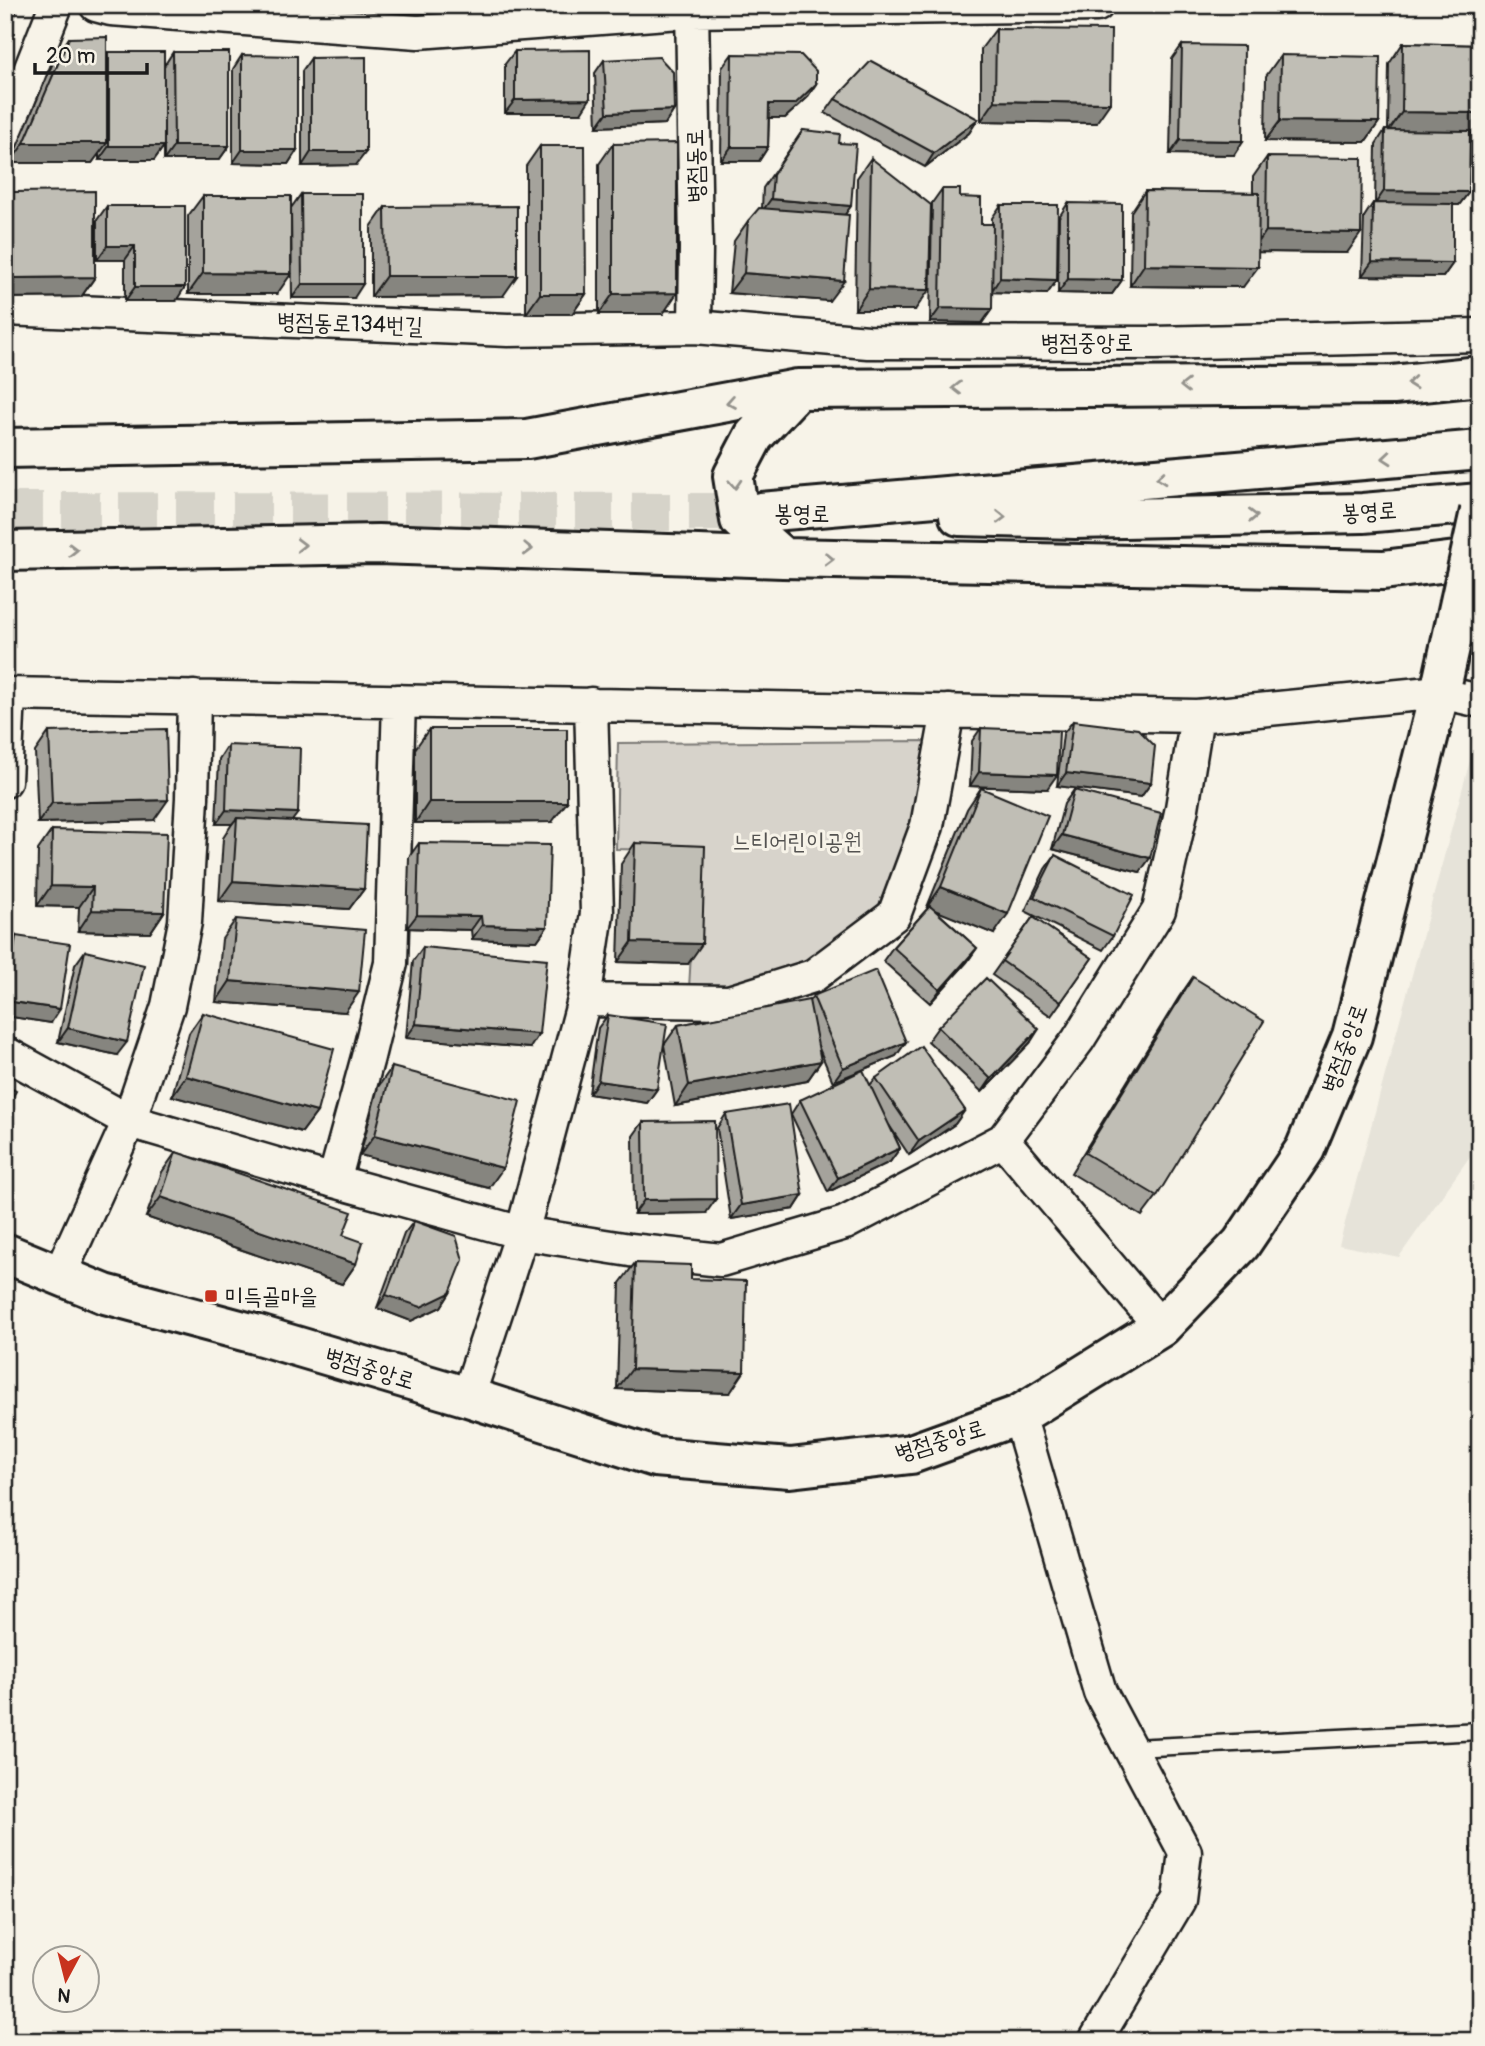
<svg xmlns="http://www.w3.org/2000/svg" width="1485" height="2046" viewBox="0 0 1485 2046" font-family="Pangolin,'Poor Story',sans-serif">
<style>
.built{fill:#e6e3d9}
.green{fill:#d7d3cb;stroke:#7a7874;stroke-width:2}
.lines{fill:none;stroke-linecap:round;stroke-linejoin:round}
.highway-tunnel{stroke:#d6d3c9;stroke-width:38;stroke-dasharray:38 19;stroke-linecap:butt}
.lane-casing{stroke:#1c1c1c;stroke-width:21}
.street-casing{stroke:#1c1c1c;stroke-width:37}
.secondary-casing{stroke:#1c1c1c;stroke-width:44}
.highway-casing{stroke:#1c1c1c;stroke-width:44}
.lane{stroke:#f7f3e8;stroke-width:16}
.street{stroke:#f7f3e8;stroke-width:32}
.secondary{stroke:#f7f3e8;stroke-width:38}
.highway{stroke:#f7f3e8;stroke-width:38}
.secondary-bridge-casing{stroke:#1c1c1c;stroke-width:44;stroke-linecap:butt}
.secondary-bridge{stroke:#f7f3e8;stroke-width:38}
.wall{fill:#a5a39c;stroke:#1c1c1c;stroke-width:2}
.shaded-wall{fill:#86857f;stroke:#1c1c1c;stroke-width:2}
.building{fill:#c0beb5;stroke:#1c1c1c;stroke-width:2}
.oneway{stroke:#94928c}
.poi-dot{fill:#c8321e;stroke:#f7f3e8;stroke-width:2.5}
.labels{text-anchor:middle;stroke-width:6;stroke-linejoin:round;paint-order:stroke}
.street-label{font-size:23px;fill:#1c1c1c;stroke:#f7f3e8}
.park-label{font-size:23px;fill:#545351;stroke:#f7f3e8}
.poi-label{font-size:23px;fill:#1c1c1c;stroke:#f7f3e8;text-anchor:start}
</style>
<rect width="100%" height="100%" fill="#f7f3e8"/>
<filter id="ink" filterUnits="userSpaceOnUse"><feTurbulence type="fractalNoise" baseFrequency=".0143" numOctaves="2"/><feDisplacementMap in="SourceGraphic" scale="14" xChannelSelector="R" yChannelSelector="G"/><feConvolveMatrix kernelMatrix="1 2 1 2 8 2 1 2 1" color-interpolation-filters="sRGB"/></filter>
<g filter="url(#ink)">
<!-- built -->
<path class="built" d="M 1478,731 L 1480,731 L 1480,1142 L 1399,1257 L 1339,1245 Z"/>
<!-- green -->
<path class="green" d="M 929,741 L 915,817 L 879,905 L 811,963 L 724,990 L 689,988 L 697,851 L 616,849 L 618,743 Z"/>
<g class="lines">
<!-- highway-tunnel -->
<path class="highway-tunnel" d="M 5,511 L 761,512"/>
<defs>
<path id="lane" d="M 1132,1748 L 1480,1731"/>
<path id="street" d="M 96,5 L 111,9 L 418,32 L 693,11 L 1097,5
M 692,5 L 696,248 L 695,327
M 5,134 L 56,5
M 5,309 L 508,330 L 695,327 L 868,342 L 1155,343 L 1480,335
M 5,694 L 1197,716 L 1440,692 L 1480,701
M 5,781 L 9,694
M 584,1000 L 729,1002 L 813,976 L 894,915 L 927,826 L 948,711
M 5,1053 L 129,1121 L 334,1181 L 522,1233 L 630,1250 L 721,1260 L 845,1223 L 1003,1140 L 1078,1040 L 1159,910 L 1182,808 L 1197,716
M 1003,1140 L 1161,1327
M 334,1181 L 368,1057 L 391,963 L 399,701
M 59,1276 L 129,1121 L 168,1006 L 185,922 L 192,798 L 194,697
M 468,1397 L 522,1233 L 584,1000 L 597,913 L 591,704
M 1019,1415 L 1100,1692 L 1185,1852 L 1179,1900 L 1095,2041"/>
<path id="secondary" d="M 5,448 L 527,439 L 798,389 L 1393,385 L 1480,376
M 5,551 L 378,544 L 783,558 L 1383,570 L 1480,558
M 783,558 L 740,520 L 733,476 L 754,436 L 798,389
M 5,1253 L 105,1294 L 255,1334 L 468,1397 L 655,1457 L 790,1468 L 911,1454 L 1019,1415 L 1161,1327 L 1241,1244 L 1305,1149 L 1352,1036 L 1443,679"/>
<path id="highway" d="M 761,512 L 1480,450
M 959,516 L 1075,519 L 1363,513 L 1480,503"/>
</defs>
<!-- lane casing -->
<use href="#lane" class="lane-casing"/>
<!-- street casing -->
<use href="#street" class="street-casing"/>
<!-- secondary casing -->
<use href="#secondary" class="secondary-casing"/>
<!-- highway casing -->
<use href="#highway" class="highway-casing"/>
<!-- lane -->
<use href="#lane" class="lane"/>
<!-- street -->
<use href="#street" class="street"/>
<!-- secondary -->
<use href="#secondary" class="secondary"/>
<!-- highway -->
<use href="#highway" class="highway"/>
<defs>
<path id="secondary-bridge" d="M 1443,679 L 1480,511"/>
</defs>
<!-- secondary-bridge casing -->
<use href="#secondary-bridge" class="secondary-bridge-casing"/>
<!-- secondary-bridge -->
<use href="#secondary-bridge" class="secondary-bridge"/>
</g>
<!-- wall -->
<path class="wall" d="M 996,29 L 1096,123 L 981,121 L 981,49 Z
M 69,38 L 107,56 L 109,52 L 164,66 L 173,52 L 229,146 L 219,160 L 164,160 L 164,84 L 164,146 L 154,160 L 99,160 L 99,153 L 92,163 L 10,163 L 55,58 Z
M 1403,43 L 1480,45 L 1480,134 L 1470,133 L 1469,192 L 1459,205 L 1453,205 L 1453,263 L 1443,277 L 1362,276 L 1364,217 L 1373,203 L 1375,203 L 1376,144 L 1385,130 L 1388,130 L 1389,64 Z
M 1182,45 L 1234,155 L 1170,154 L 1172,59 Z
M 515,51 L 581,113 L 505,113 L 505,64 Z
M 732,54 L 807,98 L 785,118 L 769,118 L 768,147 L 759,161 L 721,161 L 722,68 Z
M 242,55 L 297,150 L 288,164 L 233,163 L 233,69 Z
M 1281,55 L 1379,122 L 1365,142 L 1265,141 L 1266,76 Z
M 311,58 L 356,165 L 302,166 L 302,71 Z
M 604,60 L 674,110 L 665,124 L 597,127 L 595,73 Z
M 835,99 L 978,119 L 969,133 L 925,167 L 825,113 Z
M 803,130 L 839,143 L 851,206 L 844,215 L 829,301 L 729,293 L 734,241 L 748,221 L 762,208 L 763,188 Z
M 613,144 L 663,314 L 599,314 L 599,164 Z
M 540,146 L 586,294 L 572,314 L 526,314 L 526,166 Z
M 1267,157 L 1347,253 L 1258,252 L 1243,287 L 1130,286 L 1131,212 L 1145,191 L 1253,193 L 1253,177 Z
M 871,158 L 915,310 L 855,310 L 857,178 Z
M 942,189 L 981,224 L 992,224 L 992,218 L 1001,205 L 1057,280 L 1047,294 L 992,292 L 992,309 L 982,323 L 930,322 L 932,203 Z
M 13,192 L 95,277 L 81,297 L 5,298 L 5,203 Z
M 301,194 L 354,298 L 292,298 L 291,208 Z
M 203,196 L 277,294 L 188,294 L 188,216 Z
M 1068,203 L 1122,280 L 1112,294 L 1058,293 L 1059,217 Z
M 107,206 L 176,301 L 125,301 L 125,260 L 97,260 L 97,220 Z
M 385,207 L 503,296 L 371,297 L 371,227 Z
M 1073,721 L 1151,783 L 1141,797 L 1057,786 L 1063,734 Z
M 981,728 L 1047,789 L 970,786 L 972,741 Z
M 429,729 L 552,822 L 415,823 L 415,749 Z
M 49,732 L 154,820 L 38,823 L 35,752 Z
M 228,745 L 292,821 L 364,889 L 349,909 L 219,901 L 223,838 L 232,824 L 216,824 L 219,759 Z
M 981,788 L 994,934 L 934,909 L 977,948 L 967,962 L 930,1003 L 883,961 L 893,947 L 929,907 L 927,907 L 967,809 Z
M 1074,790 L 1140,872 L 1052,849 L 1064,804 Z
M 52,830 L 164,912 L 150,933 L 78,931 L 79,907 L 37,906 L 38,850 Z
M 419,843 L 547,927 L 537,941 L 472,939 L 471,930 L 407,928 L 409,857 Z
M 635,843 L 688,964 L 618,962 L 621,864 Z
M 1055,855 L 1113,936 L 1103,950 L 1025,911 L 1045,869 Z
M 1033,917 L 1092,958 L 1051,1016 L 992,975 Z
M 236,919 L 345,1012 L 216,1002 L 222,939 Z
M 16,936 L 51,1023 L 5,1016 L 5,958 L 6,949 Z
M 423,947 L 530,1048 L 406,1038 L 413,961 Z
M 85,951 L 117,1055 L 58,1042 L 75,965 Z
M 1193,977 L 1157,1196 L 1142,1216 L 1071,1173 L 1179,997 Z
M 813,996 L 906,1042 L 896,1056 L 833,1082 L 818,1046 L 821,1061 L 807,1081 L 675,1106 L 664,1045 L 678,1025 L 809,1001 Z
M 203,1013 L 317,1112 L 302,1132 L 172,1096 L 189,1033 Z
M 608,1015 L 657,1089 L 647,1103 L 589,1094 L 598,1028 Z
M 938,1027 L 1030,1043 L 982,1092 L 928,1041 Z
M 392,1067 L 489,1188 L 360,1155 L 378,1087 Z
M 876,1078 L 965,1110 L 955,1124 L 909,1155 L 889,1125 L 900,1148 L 890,1162 L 828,1192 L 791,1114 L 800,1100 L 870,1085 Z
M 726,1114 L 803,1195 L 794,1209 L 731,1219 L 717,1128 Z
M 643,1122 L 706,1213 L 634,1214 L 633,1136 Z
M 176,1152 L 343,1235 L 356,1264 L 342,1284 L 146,1217 L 162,1172 Z
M 414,1221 L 450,1293 L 441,1307 L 411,1321 L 377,1308 L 404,1234 Z
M 635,1263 L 691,1279 L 730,1393 L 617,1389 L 620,1283 Z"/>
<!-- shaded-wall -->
<path class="shaded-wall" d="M 816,84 L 807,98 L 785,118 L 760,118 L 769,104 Z
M 590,99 L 581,113 L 505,113 L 515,100 Z
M 995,101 L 1110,103 L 1096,123 L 981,121 Z
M 674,110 L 665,124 L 597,127 L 607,113 Z
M 1402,112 L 1480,113 L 1480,134 L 1388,132 Z
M 978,119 L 969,133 L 925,167 L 934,153 Z
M 1280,121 L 1379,122 L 1365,142 L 1265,141 Z
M 1180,140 L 1243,141 L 1234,155 L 1170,154 Z
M 24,143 L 107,143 L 92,163 L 10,163 Z
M 109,146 L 164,146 L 154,160 L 99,160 Z
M 174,146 L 229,146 L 219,160 L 164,160 Z
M 731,147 L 768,147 L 759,161 L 721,161 Z
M 242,150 L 297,150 L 288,164 L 233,163 Z
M 311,152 L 366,152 L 356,165 L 302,166 Z
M 1384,191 L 1469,192 L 1459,205 L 1375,204 Z
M 771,199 L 851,206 L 841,220 L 761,213 Z
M 1266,231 L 1361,233 L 1347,253 L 1252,252 Z
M 107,246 L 135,246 L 125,260 L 97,260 Z
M 1372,262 L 1453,263 L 1443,277 L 1362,276 Z
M 1144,265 L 1258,267 L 1243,287 L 1130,286 Z
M 203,273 L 291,274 L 277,294 L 188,294 Z
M 744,273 L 844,281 L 829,301 L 729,293 Z
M 386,276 L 517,276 L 503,296 L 371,297 Z
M 95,277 L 81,297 L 5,298 L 5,289 L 13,278 Z
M 1000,278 L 1057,280 L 1047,294 L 991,292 Z
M 1068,279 L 1122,280 L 1112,294 L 1058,293 Z
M 302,284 L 363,284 L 354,298 L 292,298 Z
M 135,287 L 185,287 L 176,301 L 125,301 Z
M 869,289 L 929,290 L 915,310 L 855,310 Z
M 677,293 L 663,314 L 599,314 L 613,294 Z
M 540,294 L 586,294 L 572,314 L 526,314 Z
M 940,308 L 992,309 L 982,323 L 930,322 Z
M 979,772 L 1057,775 L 1047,789 L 970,786 Z
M 1066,773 L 1151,783 L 1141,797 L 1057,786 Z
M 168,800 L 154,820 L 38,823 L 52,803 Z
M 429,802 L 567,802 L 552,822 L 415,823 Z
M 226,810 L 298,813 L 288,826 L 237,818 L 232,824 L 216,824 Z
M 1062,835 L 1150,858 L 1140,872 L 1052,849 Z
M 233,881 L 364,889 L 349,909 L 219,901 Z
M 51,886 L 93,887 L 79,907 L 37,906 Z
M 941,887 L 1008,914 L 994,934 L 927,907 Z
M 92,910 L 164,912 L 150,933 L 78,931 Z
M 417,915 L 481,916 L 471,930 L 407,928 Z
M 482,925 L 547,927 L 537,941 L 472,939 Z
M 632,942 L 702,944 L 688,964 L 618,962 Z
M 977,948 L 967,962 L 930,1003 L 940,990 Z
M 230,981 L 359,992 L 345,1012 L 216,1002 Z
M 6,1001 L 60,1009 L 51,1023 L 5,1016 Z
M 416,1024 L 539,1034 L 530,1048 L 406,1038 Z
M 68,1028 L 127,1042 L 117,1055 L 58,1042 Z
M 1039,1029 L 1030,1043 L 982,1092 L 991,1079 Z
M 906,1042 L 896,1056 L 833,1082 L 843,1068 Z
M 821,1061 L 807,1081 L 675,1106 L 689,1085 Z
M 186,1076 L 317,1112 L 302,1132 L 172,1096 Z
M 598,1081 L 657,1089 L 647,1103 L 589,1094 Z
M 965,1110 L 955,1124 L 909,1155 L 919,1141 Z
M 375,1135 L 503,1168 L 489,1188 L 360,1155 Z
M 900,1148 L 890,1162 L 828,1192 L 838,1178 Z
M 803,1195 L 794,1209 L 731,1219 L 741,1205 Z
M 161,1197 L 356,1264 L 342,1284 L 146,1217 Z
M 716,1199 L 706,1213 L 634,1214 L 644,1200 Z
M 450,1293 L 441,1307 L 411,1321 L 377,1308 L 386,1295 Z
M 632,1369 L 744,1372 L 730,1393 L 617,1389 Z"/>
<!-- building -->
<path class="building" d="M 5,5 L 18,5 L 5,46 Z
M 996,29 L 1111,30 L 1110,103 L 995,101 Z
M 107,37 L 107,143 L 24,143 L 69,38 Z
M 1403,43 L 1480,45 L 1480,113 L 1402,112 Z
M 1182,45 L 1244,46 L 1243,141 L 1180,140 Z
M 590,50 L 590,99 L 515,100 L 515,51 Z
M 109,52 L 164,52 L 164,146 L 109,146 Z
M 173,52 L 229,52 L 229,146 L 174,146 Z
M 732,54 L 801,55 L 816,71 L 816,84 L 795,104 L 769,104 L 768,147 L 731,147 Z
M 242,55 L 297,56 L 297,150 L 242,150 Z
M 1281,55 L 1380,57 L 1379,122 L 1280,121 Z
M 366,57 L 366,152 L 311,152 L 311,58 Z
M 659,57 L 673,72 L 674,110 L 607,113 L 604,60 Z
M 871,61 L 978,119 L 934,153 L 835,99 Z
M 803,130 L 840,134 L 839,143 L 856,144 L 851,206 L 771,199 L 773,175 Z
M 1385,130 L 1470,131 L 1469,192 L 1384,191 Z
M 677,143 L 677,293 L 613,294 L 613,144 Z
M 540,146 L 585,146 L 586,294 L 540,294 Z
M 1267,157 L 1362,158 L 1361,233 L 1266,231 Z
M 871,158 L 931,205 L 929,290 L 869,289 Z
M 942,189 L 960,189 L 960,197 L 981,198 L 981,224 L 993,224 L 992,309 L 940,308 Z
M 95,191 L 95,277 L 13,278 L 13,192 Z
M 1145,191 L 1259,193 L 1258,267 L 1144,265 Z
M 301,194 L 363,194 L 363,284 L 302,284 Z
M 203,196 L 291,196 L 291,274 L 203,273 Z
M 1068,203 L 1122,204 L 1122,280 L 1068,279 Z
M 1373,203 L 1453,204 L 1453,263 L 1372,262 Z
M 1001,205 L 1058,205 L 1057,280 L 1000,278 Z
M 107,206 L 185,206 L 185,287 L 135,287 L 135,246 L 107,246 Z
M 517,206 L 517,276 L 386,276 L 385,207 Z
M 759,208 L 849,215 L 844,281 L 744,273 L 748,221 Z
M 1073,721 L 1138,729 L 1155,746 L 1151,783 L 1066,773 Z
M 981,728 L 1059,731 L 1057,775 L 979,772 Z
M 166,729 L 168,800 L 52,803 L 49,732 Z
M 429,729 L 567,729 L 567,802 L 429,802 Z
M 228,745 L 300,748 L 298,813 L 226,810 Z
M 981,788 L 1048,816 L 1008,914 L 941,887 Z
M 1074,790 L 1161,813 L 1150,858 L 1062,835 Z
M 237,818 L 367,825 L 364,889 L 233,881 Z
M 52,830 L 167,833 L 164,912 L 92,910 L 93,887 L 51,886 Z
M 419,843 L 550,845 L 547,927 L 482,925 L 481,916 L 417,915 Z
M 635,843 L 705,846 L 702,944 L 632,942 Z
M 1055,855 L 1134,895 L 1113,936 L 1034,897 Z
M 930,906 L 977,948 L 940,990 L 893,947 Z
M 1033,917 L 1092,958 L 1061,1002 L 1002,961 Z
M 236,919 L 365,930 L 359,992 L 230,981 Z
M 16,936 L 70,944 L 60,1009 L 6,1001 Z
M 423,947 L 547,959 L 539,1034 L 416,1024 Z
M 85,951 L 144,965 L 127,1042 L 68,1028 Z
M 876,970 L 906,1042 L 843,1068 L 813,996 Z
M 1193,977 L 1264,1021 L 1157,1196 L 1085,1153 Z
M 986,978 L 1039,1029 L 991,1079 L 938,1027 Z
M 809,1000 L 821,1061 L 689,1085 L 678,1025 Z
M 203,1013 L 334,1049 L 317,1112 L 186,1076 Z
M 608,1015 L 667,1024 L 657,1089 L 598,1081 Z
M 921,1046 L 965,1110 L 919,1141 L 876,1078 Z
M 392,1067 L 520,1101 L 503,1168 L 375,1135 Z
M 863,1070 L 900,1148 L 838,1178 L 800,1100 Z
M 5,1085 L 16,1091 L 5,1109 Z
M 789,1104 L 803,1195 L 741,1205 L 726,1114 Z
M 715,1121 L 716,1199 L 644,1200 L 643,1122 Z
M 176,1152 L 352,1212 L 343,1235 L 363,1242 L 356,1264 L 161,1197 Z
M 414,1221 L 456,1236 L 463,1260 L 450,1293 L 421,1307 L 386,1295 Z
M 635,1263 L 691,1265 L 691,1279 L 746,1281 L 744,1372 L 632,1369 Z"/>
<!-- one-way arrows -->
<defs><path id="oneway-chevron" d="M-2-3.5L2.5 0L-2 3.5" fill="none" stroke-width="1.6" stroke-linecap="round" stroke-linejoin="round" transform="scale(1.75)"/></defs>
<g class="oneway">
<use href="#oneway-chevron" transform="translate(1412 383) rotate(174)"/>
<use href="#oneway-chevron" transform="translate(1185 386) rotate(180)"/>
<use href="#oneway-chevron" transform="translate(957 388) rotate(180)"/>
<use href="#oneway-chevron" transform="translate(731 402) rotate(170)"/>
<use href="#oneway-chevron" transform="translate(1387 458) rotate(175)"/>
<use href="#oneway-chevron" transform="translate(1161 478) rotate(175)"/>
<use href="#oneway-chevron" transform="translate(735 484) rotate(87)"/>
<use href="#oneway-chevron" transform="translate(1253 516) rotate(-1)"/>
<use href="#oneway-chevron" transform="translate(1001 517) rotate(1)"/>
<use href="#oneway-chevron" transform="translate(301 545) rotate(-1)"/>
<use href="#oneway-chevron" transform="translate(528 549) rotate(2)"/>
<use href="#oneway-chevron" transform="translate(73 550) rotate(-1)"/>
<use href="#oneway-chevron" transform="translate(829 559) rotate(1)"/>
</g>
</g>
<!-- markers -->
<rect class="poi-dot" x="204" y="1289" width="14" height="14" rx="3.5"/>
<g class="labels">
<!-- street labels -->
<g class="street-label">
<text transform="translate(695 166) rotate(-91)" y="8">병점동로</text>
<text transform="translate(350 323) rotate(2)" y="8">병점동로134번길</text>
<text x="1087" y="350">병점중앙로</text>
<text transform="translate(1369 511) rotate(-3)" y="8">봉영로</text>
<text transform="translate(802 513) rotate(1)" y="8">봉영로</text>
<text transform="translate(1344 1048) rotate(-70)" y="8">병점중앙로</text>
<text transform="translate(370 1368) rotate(17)" y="8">병점중앙로</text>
<text transform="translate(940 1440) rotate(-17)" y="8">병점중앙로</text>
</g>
<!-- park labels -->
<g class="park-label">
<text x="797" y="849">느티어린이공원</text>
</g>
<!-- poi labels -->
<g class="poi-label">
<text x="225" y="1304">미득골마을</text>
</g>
</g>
<!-- margin -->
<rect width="1485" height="2046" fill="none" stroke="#f7f3e8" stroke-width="28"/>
<rect x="14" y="14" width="1457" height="2018" fill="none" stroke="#1c1c1c" stroke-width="2.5" filter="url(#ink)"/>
<!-- north arrow -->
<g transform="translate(66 1979) rotate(187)"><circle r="33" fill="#f7f3e8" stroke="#9f9d96" stroke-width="2"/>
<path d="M0-5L12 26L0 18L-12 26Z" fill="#c8321e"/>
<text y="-10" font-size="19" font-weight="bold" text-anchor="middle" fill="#1c1c1c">N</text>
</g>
<!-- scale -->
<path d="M35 63v10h112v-10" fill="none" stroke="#1c1c1c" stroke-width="3.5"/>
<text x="46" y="63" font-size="21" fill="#1c1c1c" stroke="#f7f3e8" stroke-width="5" paint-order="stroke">20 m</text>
</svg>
